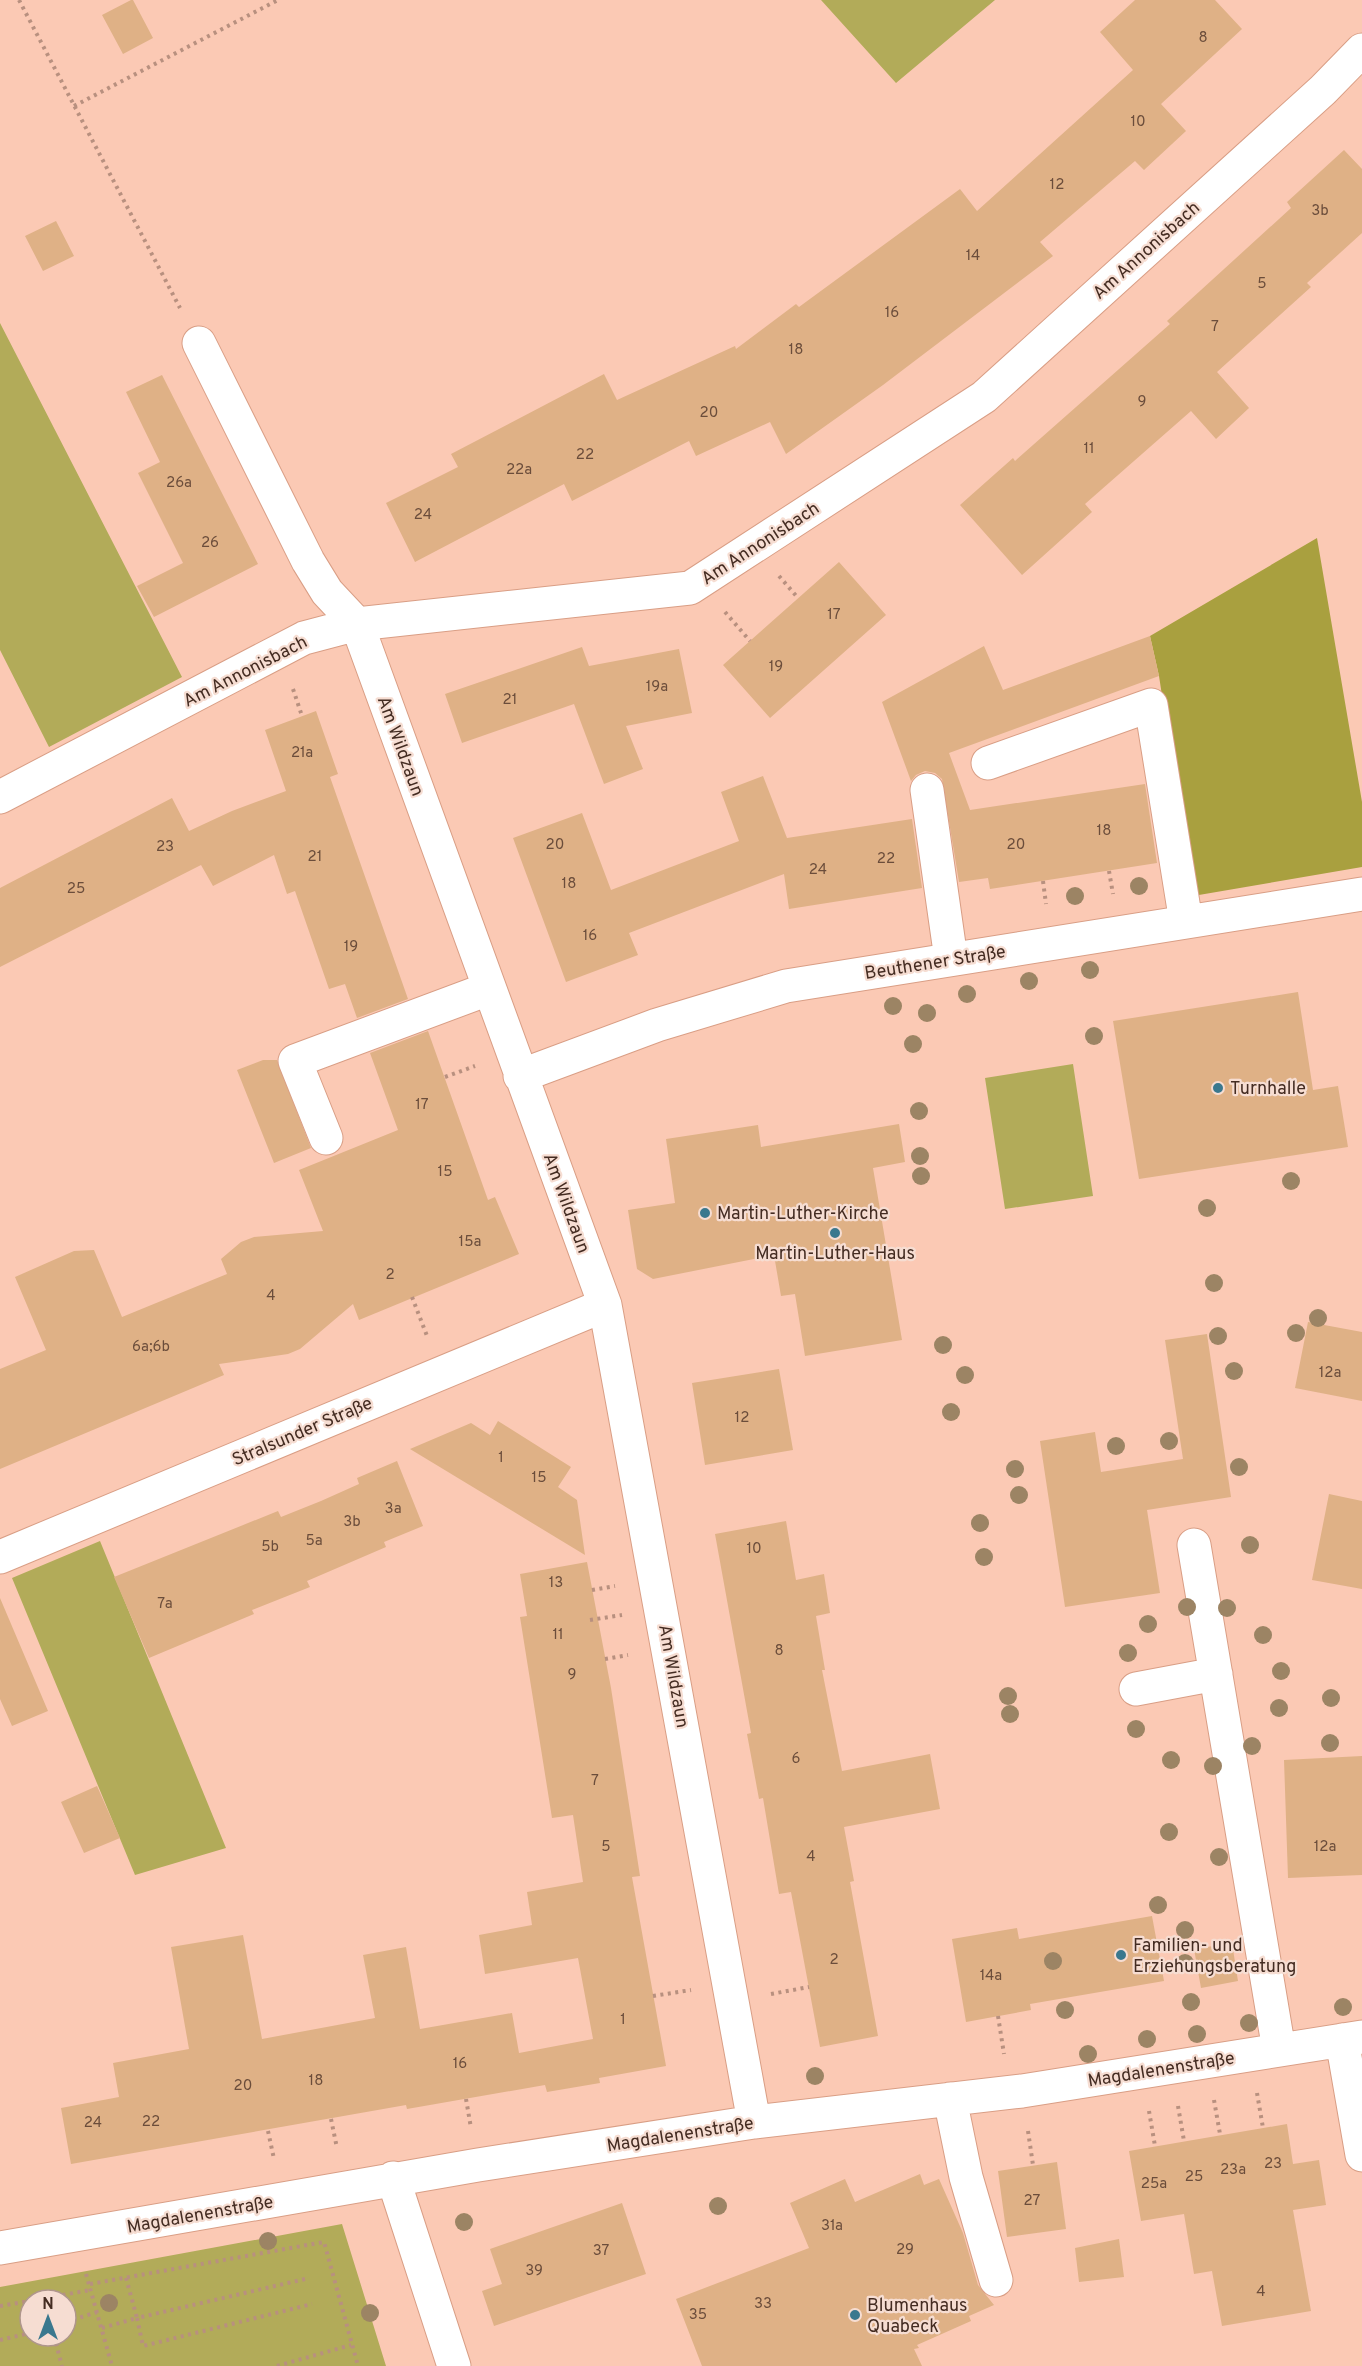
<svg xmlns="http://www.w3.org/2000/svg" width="1362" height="2366" viewBox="0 0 1362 2366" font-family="Overpass,sans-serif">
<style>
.green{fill:#b2ab59;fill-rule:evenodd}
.forest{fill:#a9a03f}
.building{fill:#dfb186}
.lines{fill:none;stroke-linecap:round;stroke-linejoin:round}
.minor-casing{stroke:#d99e85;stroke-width:35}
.path{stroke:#b8907f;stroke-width:4;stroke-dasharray:3 4.5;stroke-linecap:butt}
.minor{stroke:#fff;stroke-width:33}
.tree{fill:#9c8464}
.poi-dot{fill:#3a788e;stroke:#f6ddd2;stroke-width:2}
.labels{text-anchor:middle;stroke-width:4.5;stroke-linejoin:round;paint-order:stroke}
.number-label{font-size:15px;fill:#6b4d3b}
.street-label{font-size:18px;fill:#442c22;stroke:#f6ddd2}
.poi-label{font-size:18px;fill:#442c22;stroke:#f6ddd2;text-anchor:start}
</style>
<rect width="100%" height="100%" fill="#fbc9b4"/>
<!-- green -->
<path class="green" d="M 821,0 L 995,0 L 896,83 Z
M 0,323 L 182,677 L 49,747 L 0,650 Z
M 1073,1064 L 1093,1196 L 1005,1209 L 985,1078 Z
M 100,1541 L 226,1848 L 135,1875 L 12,1578 Z
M 342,2224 L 386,2366 L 0,2366 L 0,2287 ZM 30,2300 L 66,2300 L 66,2336 L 30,2336 Z"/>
<!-- forest -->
<path class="forest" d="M 1317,538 L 1362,802 L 1362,867 L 1193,896 L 1159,676 L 1150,636 Z"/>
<!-- building -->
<path class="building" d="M 131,0 L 133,0 L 153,38 L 123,54 L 102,15 Z
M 1135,0 L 1215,0 L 1242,29 L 1161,104 L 1186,131 L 1144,170 L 1135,161 L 1040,242 L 1053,256 L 883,385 L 786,454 L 770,422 L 696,456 L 689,441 L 572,501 L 564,484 L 415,562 L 386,503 L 458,467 L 451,454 L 604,374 L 617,400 L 735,346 L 736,349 L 796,304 L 799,307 L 960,189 L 977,211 L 1133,70 L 1100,32 Z
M 1344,150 L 1362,169 L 1362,233 L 1307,283 L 1311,287 L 1217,372 L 1249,408 L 1216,439 L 1191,411 L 1085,504 L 1092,512 L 1022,575 L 960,505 L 1013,458 L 1015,461 L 1170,324 L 1167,321 L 1291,208 L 1287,202 Z
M 56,221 L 74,256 L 43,271 L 25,236 Z
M 162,375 L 258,564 L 154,617 L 137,586 L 183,563 L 138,473 L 160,462 L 126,392 Z
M 839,562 L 886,615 L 770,718 L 723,665 Z
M 1150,636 L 1159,676 L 949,753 L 970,810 L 1145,784 L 1157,863 L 990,889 L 988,878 L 959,882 L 942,779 L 935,773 L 925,771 L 916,775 L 911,781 L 882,702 L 984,646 L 1003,690 Z
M 582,647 L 589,666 L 679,649 L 692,713 L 626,726 L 643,769 L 604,784 L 574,704 L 462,743 L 445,694 Z
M 316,711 L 338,774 L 330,777 L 408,999 L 357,1018 L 345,984 L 329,989 L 295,891 L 287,894 L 274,855 L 213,886 L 201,865 L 0,967 L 0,888 L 172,798 L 189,831 L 232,811 L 286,791 L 265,730 Z
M 763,776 L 787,838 L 912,819 L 922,888 L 789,909 L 784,874 L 629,933 L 638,955 L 566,982 L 513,838 L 582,813 L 611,890 L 739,841 L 721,792 Z
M 1298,992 L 1313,1090 L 1338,1086 L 1348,1147 L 1139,1179 L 1113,1021 Z
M 428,1031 L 488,1200 L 495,1197 L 519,1254 L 359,1320 L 353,1304 L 300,1349 L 288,1354 L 219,1364 L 224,1375 L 0,1469 L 0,1369 L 46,1350 L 15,1277 L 74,1251 L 94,1250 L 122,1317 L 227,1274 L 221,1259 L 241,1242 L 254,1237 L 323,1231 L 299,1170 L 398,1130 L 370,1053 Z
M 263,1060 L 277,1060 L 311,1148 L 274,1163 L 237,1070 Z
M 899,1124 L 905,1162 L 873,1168 L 902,1340 L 805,1356 L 795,1294 L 781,1296 L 774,1255 L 653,1279 L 637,1269 L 628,1210 L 675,1203 L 666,1139 L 758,1125 L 761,1147 Z
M 1308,1322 L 1362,1332 L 1362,1401 L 1295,1388 Z
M 1207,1334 L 1231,1497 L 1147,1510 L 1160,1593 L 1065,1607 L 1040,1441 L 1095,1432 L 1101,1472 L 1183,1459 L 1165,1340 Z
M 779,1369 L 793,1450 L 705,1465 L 692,1383 Z
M 498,1421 L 571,1467 L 558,1487 L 577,1500 L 585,1555 L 410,1449 L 471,1423 L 490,1435 Z
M 397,1461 L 423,1526 L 384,1542 L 386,1547 L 307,1581 L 310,1587 L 252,1610 L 254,1614 L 149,1658 L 114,1577 L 278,1511 L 281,1517 L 321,1501 L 359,1484 L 357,1478 Z
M 1329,1494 L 1362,1501 L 1362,1589 L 1312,1580 Z
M 786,1521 L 796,1580 L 824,1574 L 830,1613 L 816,1616 L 825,1670 L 822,1670 L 842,1771 L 930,1754 L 940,1809 L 844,1827 L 854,1881 L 850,1882 L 878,2036 L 820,2047 L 791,1892 L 779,1894 L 763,1798 L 759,1799 L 747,1734 L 751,1733 L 715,1534 Z
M 587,1562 L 611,1688 L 640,1876 L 632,1877 L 666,2066 L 599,2078 L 600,2083 L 547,2092 L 545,2085 L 407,2109 L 406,2105 L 71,2164 L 61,2108 L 119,2097 L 113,2063 L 189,2049 L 171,1947 L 243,1935 L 262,2039 L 375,2018 L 363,1955 L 406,1947 L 420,2029 L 512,2013 L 519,2053 L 593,2039 L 578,1958 L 485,1974 L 479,1935 L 532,1925 L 527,1892 L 583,1882 L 573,1815 L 552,1818 L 520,1617 L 527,1616 L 520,1574 Z
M 0,1598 L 48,1711 L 12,1726 L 0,1699 Z
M 1362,1756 L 1362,1875 L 1288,1878 L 1284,1760 Z
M 97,1786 L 120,1838 L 84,1853 L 61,1802 Z
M 1152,1916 L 1164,1981 L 1030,2004 L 1031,2010 L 966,2022 L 952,1939 L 1017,1928 L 1019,1939 Z
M 1232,1943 L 1238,1981 L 1201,1988 L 1194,1949 Z
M 1287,2124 L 1293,2164 L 1319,2160 L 1326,2205 L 1293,2210 L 1311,2311 L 1222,2326 L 1212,2271 L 1194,2274 L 1184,2214 L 1141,2221 L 1129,2151 Z
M 1057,2162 L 1066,2229 L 1007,2237 L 998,2171 Z
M 920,2174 L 924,2185 L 939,2179 L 963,2233 L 978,2285 L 994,2305 L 969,2316 L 971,2321 L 917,2345 L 919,2348 L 914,2349 L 922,2366 L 702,2366 L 676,2299 L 809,2248 L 790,2203 L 845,2179 L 855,2202 Z
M 622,2203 L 646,2274 L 494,2326 L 482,2291 L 502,2284 L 490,2249 Z
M 1119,2239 L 1124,2277 L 1079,2282 L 1075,2248 Z"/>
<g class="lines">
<defs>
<path id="minor" d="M 199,343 L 308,561 L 327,592 L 357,624 L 605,1305 L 754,2122
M 988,763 L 1151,705 L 1186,922
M 927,790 L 951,959
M 0,797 L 304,638 L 357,624 L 690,588 L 984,397 L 1323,90 L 1362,50
M 520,1076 L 657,1025 L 786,986 L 1362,894
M 326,1138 L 295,1061 L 488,989
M 1194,1545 L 1279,2050
M 0,1557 L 605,1305
M 1136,1689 L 1216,1674
M 1342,2040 L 1362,2155
M 950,2099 L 966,2177 L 996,2280
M 393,2178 L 454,2366
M 0,2248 L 478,2165 L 754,2122 L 1022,2091 L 1362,2037"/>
</defs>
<!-- minor casing -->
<use href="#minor" class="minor-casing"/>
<!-- path -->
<path class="path" d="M 19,0 L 180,308
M 74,106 L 278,0
M 779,576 L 798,598
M 725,612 L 750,641
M 293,689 L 302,716
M 1109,871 L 1113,894
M 1043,881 L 1046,904
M 445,1077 L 475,1066
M 412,1297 L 427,1336
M 592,1590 L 615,1586
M 590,1620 L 622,1615
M 605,1659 L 628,1655
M 771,1994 L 809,1987
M 653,1996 L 691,1990
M 998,2016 L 1004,2054
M 1257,2093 L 1263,2128
M 466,2099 L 471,2128
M 1214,2100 L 1220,2134
M 1178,2106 L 1184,2141
M 1149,2111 L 1155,2146
M 331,2119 L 337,2148
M 268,2131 L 274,2159
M 1028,2131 L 1033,2165
M 86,2274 L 112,2366
M 305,2279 L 137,2318 L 143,2346 L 312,2304
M 90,2284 L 324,2242 L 358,2366
M 33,2300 L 91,2290
M 0,2306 L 30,2301
M 66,2322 L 97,2312
M 102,2328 L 137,2318 L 126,2278
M 54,2336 L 62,2366
M 0,2340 L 30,2333
M 277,2366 L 351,2345"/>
<!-- minor -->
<use href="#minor" class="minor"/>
</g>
<!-- trees -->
<g class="tree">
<circle cx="1139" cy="886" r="9"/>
<circle cx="1075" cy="896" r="9"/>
<circle cx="1090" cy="970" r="9"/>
<circle cx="1029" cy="981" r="9"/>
<circle cx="967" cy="994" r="9"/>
<circle cx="893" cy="1006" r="9"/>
<circle cx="927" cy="1013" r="9"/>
<circle cx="1094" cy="1036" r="9"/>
<circle cx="913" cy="1044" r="9"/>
<circle cx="919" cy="1111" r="9"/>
<circle cx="920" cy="1156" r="9"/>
<circle cx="921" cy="1176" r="9"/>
<circle cx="1291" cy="1181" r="9"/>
<circle cx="1207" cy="1208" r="9"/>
<circle cx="1214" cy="1283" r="9"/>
<circle cx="1318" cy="1318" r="9"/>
<circle cx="1296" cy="1333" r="9"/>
<circle cx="1218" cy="1336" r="9"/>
<circle cx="943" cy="1345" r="9"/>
<circle cx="1234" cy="1371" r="9"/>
<circle cx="965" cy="1375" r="9"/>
<circle cx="951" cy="1412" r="9"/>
<circle cx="1169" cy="1441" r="9"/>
<circle cx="1116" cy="1446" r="9"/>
<circle cx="1239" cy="1467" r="9"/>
<circle cx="1015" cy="1469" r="9"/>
<circle cx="1019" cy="1495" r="9"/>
<circle cx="980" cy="1523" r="9"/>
<circle cx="1250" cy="1545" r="9"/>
<circle cx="984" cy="1557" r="9"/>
<circle cx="1187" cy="1607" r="9"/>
<circle cx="1227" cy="1608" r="9"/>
<circle cx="1148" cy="1624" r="9"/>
<circle cx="1263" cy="1635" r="9"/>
<circle cx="1128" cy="1653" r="9"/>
<circle cx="1281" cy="1671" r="9"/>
<circle cx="1008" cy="1696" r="9"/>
<circle cx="1331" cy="1698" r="9"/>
<circle cx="1279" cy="1708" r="9"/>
<circle cx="1010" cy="1714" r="9"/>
<circle cx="1136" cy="1729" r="9"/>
<circle cx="1330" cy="1743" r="9"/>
<circle cx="1252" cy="1746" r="9"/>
<circle cx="1171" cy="1760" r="9"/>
<circle cx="1213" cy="1766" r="9"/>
<circle cx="1169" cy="1832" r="9"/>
<circle cx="1219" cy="1857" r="9"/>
<circle cx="1158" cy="1905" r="9"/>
<circle cx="1185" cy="1930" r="9"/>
<circle cx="1053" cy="1961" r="9"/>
<circle cx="1185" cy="1963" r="9"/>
<circle cx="1191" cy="2002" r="9"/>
<circle cx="1343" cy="2007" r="9"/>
<circle cx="1065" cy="2010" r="9"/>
<circle cx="1249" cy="2023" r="9"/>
<circle cx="1197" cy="2034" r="9"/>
<circle cx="1147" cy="2039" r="9"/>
<circle cx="1088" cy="2054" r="9"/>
<circle cx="815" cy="2076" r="9"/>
<circle cx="718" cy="2206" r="9"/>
<circle cx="464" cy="2222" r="9"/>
<circle cx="268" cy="2241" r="9"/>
<circle cx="109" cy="2303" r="9"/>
<circle cx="370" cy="2313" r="9"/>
</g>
<!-- markers -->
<g class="poi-dot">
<circle cx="1218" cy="1088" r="6"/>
<circle cx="705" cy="1213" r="6"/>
<circle cx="835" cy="1233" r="6"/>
<circle cx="1121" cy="1955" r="6"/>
<circle cx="855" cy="2315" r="6"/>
</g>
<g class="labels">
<!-- number labels -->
<g class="number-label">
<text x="1203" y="42">8</text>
<text x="1138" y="126">10</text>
<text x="1057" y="189">12</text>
<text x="1320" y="215">3b</text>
<text x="973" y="260">14</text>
<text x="1262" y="288">5</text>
<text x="892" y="317">16</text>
<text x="1215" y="331">7</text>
<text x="796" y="354">18</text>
<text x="1142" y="406">9</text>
<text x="709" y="417">20</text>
<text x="1089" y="453">11</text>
<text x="585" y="459">22</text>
<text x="519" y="474">22a</text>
<text x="179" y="487">26a</text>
<text x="423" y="519">24</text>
<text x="210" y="547">26</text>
<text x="834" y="619">17</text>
<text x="776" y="671">19</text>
<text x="657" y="691">19a</text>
<text x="510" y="704">21</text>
<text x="302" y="757">21a</text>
<text x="1104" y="835">18</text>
<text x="555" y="849">20</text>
<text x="1016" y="849">20</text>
<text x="165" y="851">23</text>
<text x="315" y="861">21</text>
<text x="886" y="863">22</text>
<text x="818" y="874">24</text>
<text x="569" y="888">18</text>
<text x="76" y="893">25</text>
<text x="590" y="940">16</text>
<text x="351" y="951">19</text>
<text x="422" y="1109">17</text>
<text x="445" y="1176">15</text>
<text x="470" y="1246">15a</text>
<text x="390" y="1279">2</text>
<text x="271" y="1300">4</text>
<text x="151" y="1351">6a;6b</text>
<text x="1330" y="1377">12a</text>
<text x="742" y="1422">12</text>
<text x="501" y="1462">1</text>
<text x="539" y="1482">15</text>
<text x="393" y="1513">3a</text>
<text x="352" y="1526">3b</text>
<text x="314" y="1545">5a</text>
<text x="270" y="1551">5b</text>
<text x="754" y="1553">10</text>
<text x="556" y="1587">13</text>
<text x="165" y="1608">7a</text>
<text x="558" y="1639">11</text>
<text x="779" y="1655">8</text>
<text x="572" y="1679">9</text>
<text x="796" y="1763">6</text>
<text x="595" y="1785">7</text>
<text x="606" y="1851">5</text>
<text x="1325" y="1851">12a</text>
<text x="811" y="1861">4</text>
<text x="834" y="1964">2</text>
<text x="991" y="1980">14a</text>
<text x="623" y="2024">1</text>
<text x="460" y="2068">16</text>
<text x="316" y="2085">18</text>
<text x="243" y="2090">20</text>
<text x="151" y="2126">22</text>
<text x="93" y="2127">24</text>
<text x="1273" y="2168">23</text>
<text x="1233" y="2174">23a</text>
<text x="1194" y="2181">25</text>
<text x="1154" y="2188">25a</text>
<text x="1032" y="2205">27</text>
<text x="832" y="2230">31a</text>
<text x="905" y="2254">29</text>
<text x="601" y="2255">37</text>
<text x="534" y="2275">39</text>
<text x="1261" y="2296">4</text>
<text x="763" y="2308">33</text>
<text x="698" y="2319">35</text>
</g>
<!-- street labels -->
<g class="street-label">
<text transform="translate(1146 250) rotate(-42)" y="6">Am Annonisbach</text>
<text transform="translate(760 543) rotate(-33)" y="6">Am Annonisbach</text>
<text transform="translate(245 671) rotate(-27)" y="6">Am Annonisbach</text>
<text transform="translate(401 746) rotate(70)" y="6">Am Wildzaun</text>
<text transform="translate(935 962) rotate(-9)" y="6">Beuthener Straße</text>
<text transform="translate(567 1203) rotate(70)" y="6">Am Wildzaun</text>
<text transform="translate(302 1431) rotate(-23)" y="6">Stralsunder Straße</text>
<text transform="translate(674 1676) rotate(80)" y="6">Am Wildzaun</text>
<text transform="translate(1161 2069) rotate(-9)" y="6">Magdalenenstraße</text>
<text transform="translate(680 2134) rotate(-9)" y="6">Magdalenenstraße</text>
<text transform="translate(200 2214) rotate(-10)" y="6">Magdalenenstraße</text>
</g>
<!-- poi labels -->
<g class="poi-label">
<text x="1230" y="1094">Turnhalle</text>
<text x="717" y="1219">Martin-Luther-Kirche</text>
<text x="835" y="1259" text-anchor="middle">Martin-Luther-Haus</text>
<text x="1133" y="1951">Familien- und<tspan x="1133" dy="21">Erziehungsberatung</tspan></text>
<text x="867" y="2311">Blumenhaus<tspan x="867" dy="21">Quabeck</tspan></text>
</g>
</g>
<!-- north arrow -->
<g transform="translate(48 2318)"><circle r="28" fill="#f6ddd2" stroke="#af968c" stroke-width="1.5"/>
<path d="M0-4.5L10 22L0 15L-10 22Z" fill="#3a788e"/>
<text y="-9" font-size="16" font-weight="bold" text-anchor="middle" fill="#442c22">N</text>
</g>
</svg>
